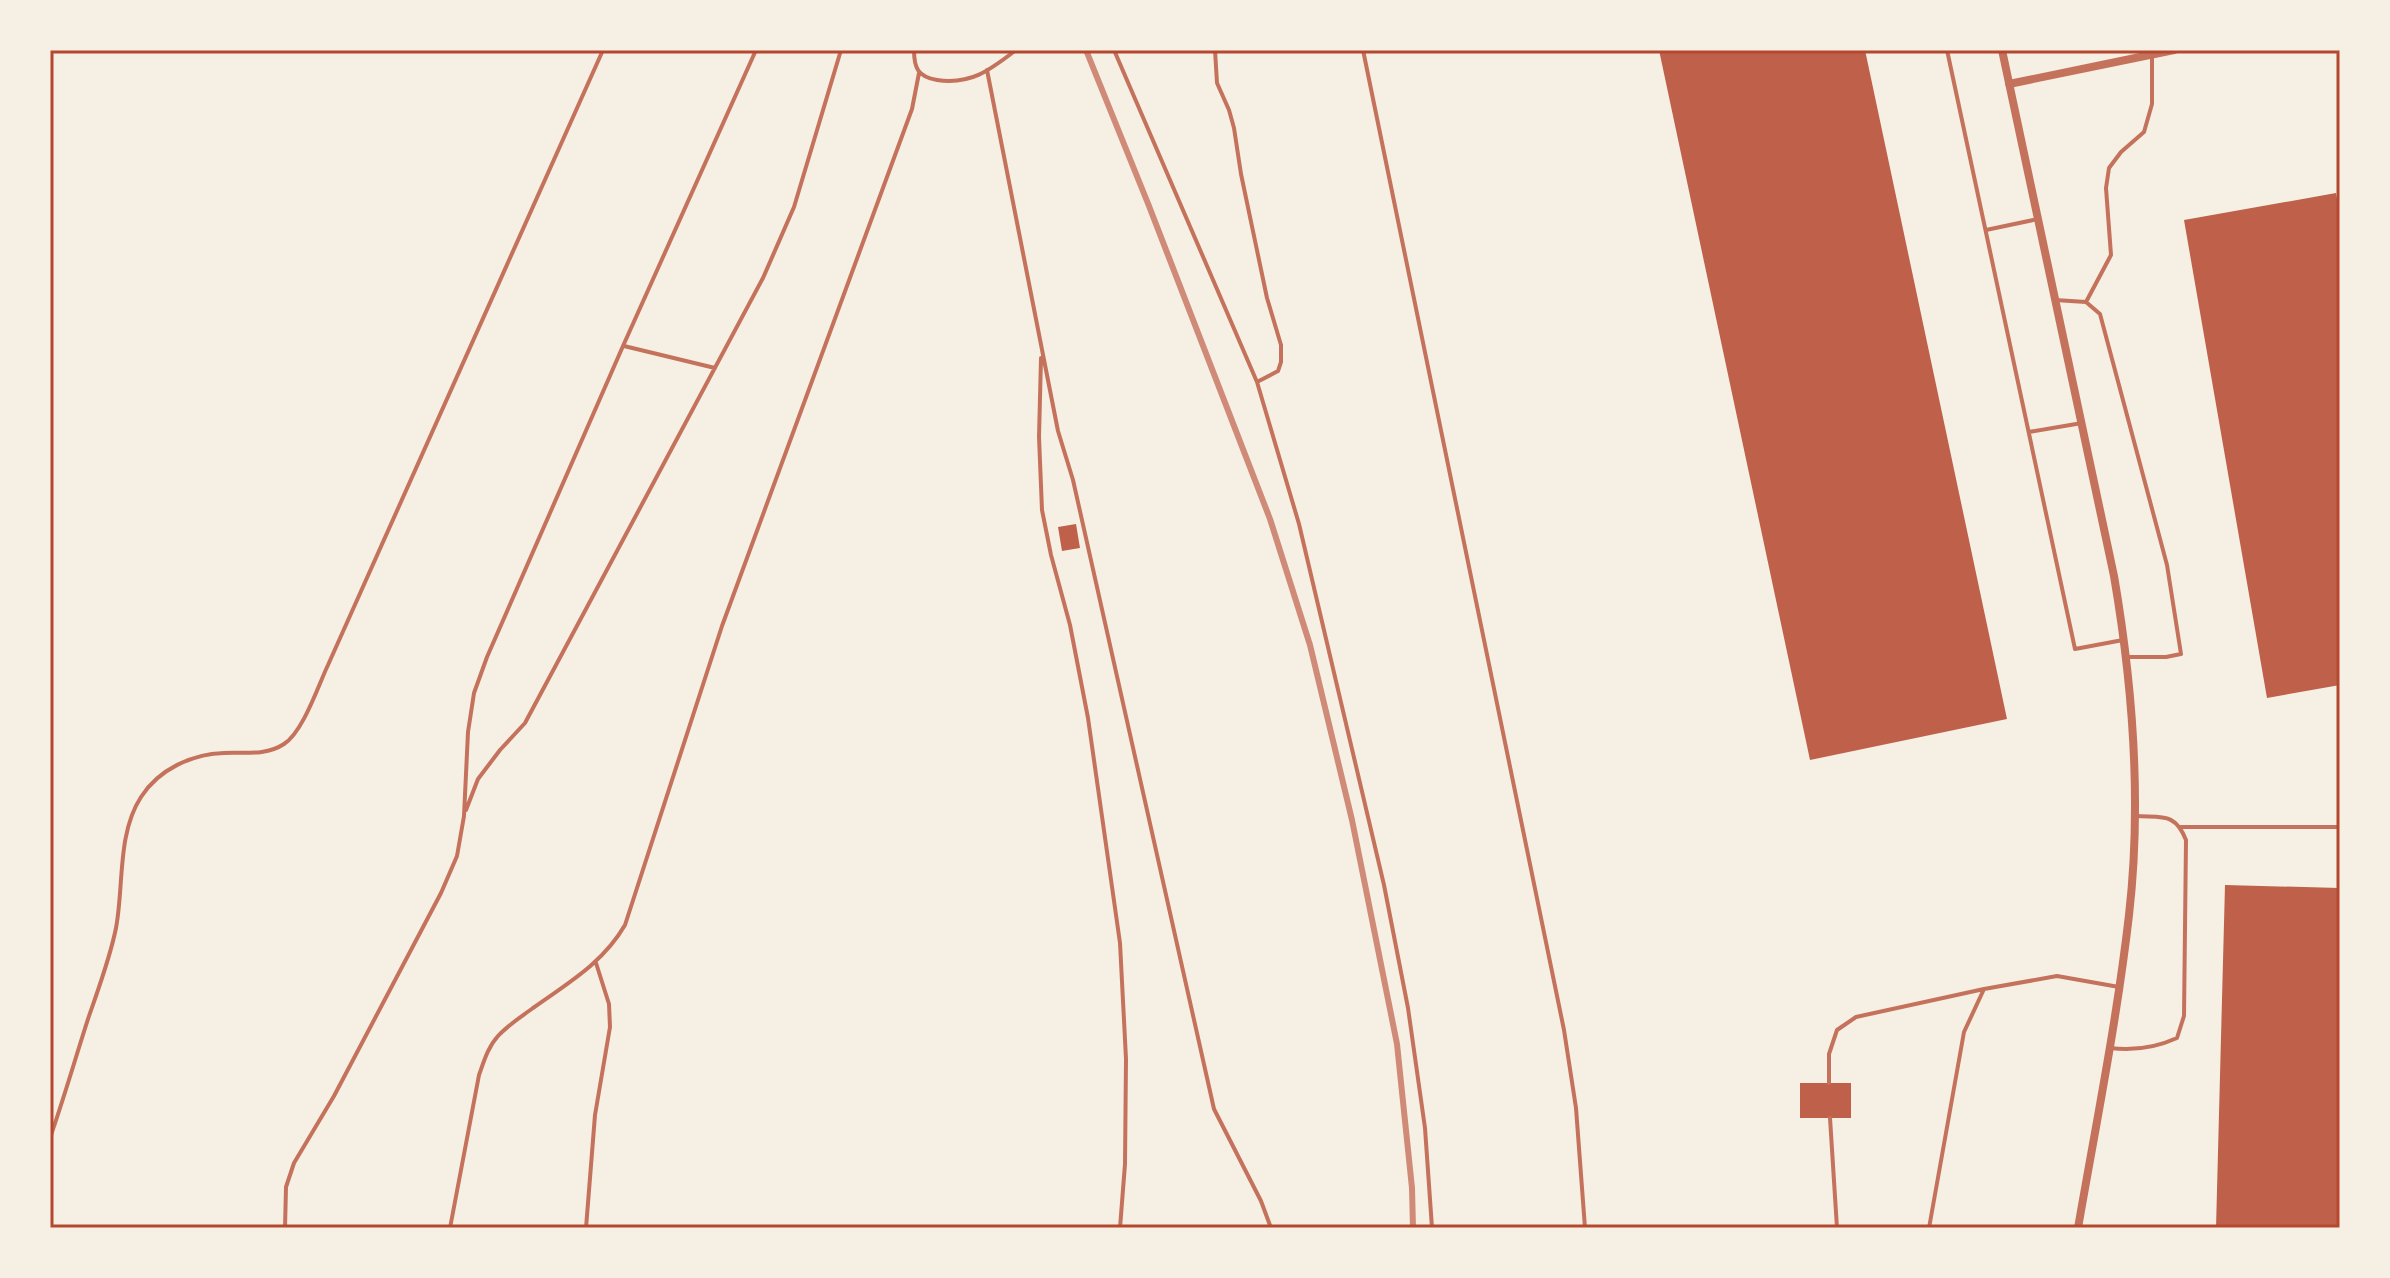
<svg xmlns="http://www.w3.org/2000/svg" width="2390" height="1278" viewBox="0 0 2390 1278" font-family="'Crimson Pro',serif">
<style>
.building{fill:#bf614a}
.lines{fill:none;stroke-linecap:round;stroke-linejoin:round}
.service{stroke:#c5725c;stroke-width:4}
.minor{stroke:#c5725c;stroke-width:8}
.rail{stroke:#cf8b77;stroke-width:6}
.neatline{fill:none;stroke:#b5482f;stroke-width:3}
</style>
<rect width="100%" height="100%" fill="#f6efe4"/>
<!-- building -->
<path class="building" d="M 1659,50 L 1865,50 L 2007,719 L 1810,760 Z
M 2336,193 L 2340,216 L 2340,685 L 2267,698 L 2184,220 Z
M 1076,524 L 1080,548 L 1062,551 L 1058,527 Z
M 2225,885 L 2340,888 L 2340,1228 L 2216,1228 Z
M 1800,1083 L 1851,1083 L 1851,1118 L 1800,1118 Z"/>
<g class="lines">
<!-- service -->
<path class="service" d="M 914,50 C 914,68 918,77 937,80 C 971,85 990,70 1016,50
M 1114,50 L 1257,382 L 1299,524 L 1384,885 L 1408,1008 L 1425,1128 L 1432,1228
M 1215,50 L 1217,83 L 1229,110 L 1234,128 L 1241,174 L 1267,298 L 1281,345 L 1281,362 L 1278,371 L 1257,382
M 1363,50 L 1564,1030 L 1576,1108 L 1585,1228
M 1947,50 L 2075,649 L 2123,640
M 987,70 L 1058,431 L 1073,480 L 1214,1109 L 1261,1201 L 1271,1228
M 1986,230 L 2038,219
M 2055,300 L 2086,302 L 2100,314 L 2167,565 L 2181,654 L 2166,657 L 2128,657
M 2086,302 L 2111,255 L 2106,188 L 2109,168 L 2121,152 L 2144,132 L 2152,104 L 2152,55
M 624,346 L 715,368
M 1041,358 L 1039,437 L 1042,510 L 1051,555 L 1070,625 L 1088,718 L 1120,943 L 1126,1059 L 1125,1164 L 1120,1228
M 2029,432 L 2082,423
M 466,810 L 478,779 L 500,750 L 525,723 L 763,278 L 794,207 L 841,50
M 2181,827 L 2340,827
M 2110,1048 C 2134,1051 2155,1048 2177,1038 L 2184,1016 L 2186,840 C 2175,812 2162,818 2135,816
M 1829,1083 L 1829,1054 L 1837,1030 L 1856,1017 L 1984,989 L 2057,976 L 2119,987
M 1830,1118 L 1837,1228
M 50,1138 C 64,1098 76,1056 89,1016 C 99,987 110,958 116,928 C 124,886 117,834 141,797 C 159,769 192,754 224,753 C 243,752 266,756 284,744 C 303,732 318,686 328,665 L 603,50
M 285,1228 L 286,1187 L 294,1163 L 334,1096 L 441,893 L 457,856 L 464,816 L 468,732 L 474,693 L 487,657 L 623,346 L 756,50
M 450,1228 L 479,1075 C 484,1061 488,1047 498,1036 C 508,1025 521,1017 533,1008 C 568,983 603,963 625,925 L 722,626 L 912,109 L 919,73
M 586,1228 L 595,1115 L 610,1027 L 609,1004 L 596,963
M 1929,1228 L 1964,1032 L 1984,989
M 2160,1228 L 2160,1227"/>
<!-- minor -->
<path class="minor" d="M 2002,50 L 2114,576 C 2133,687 2142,802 2129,915 C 2117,1020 2096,1124 2078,1228
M 2009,84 L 2174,50"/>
<!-- rail -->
<path class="rail" d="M 1086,50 L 1149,206 L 1270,519 L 1310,645 L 1352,820 L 1397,1044 L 1412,1188 L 1413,1228"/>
</g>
<!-- border -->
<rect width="2390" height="1278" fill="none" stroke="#f6efe4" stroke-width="104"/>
<rect x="52" y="52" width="2286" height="1174" class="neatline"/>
</svg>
